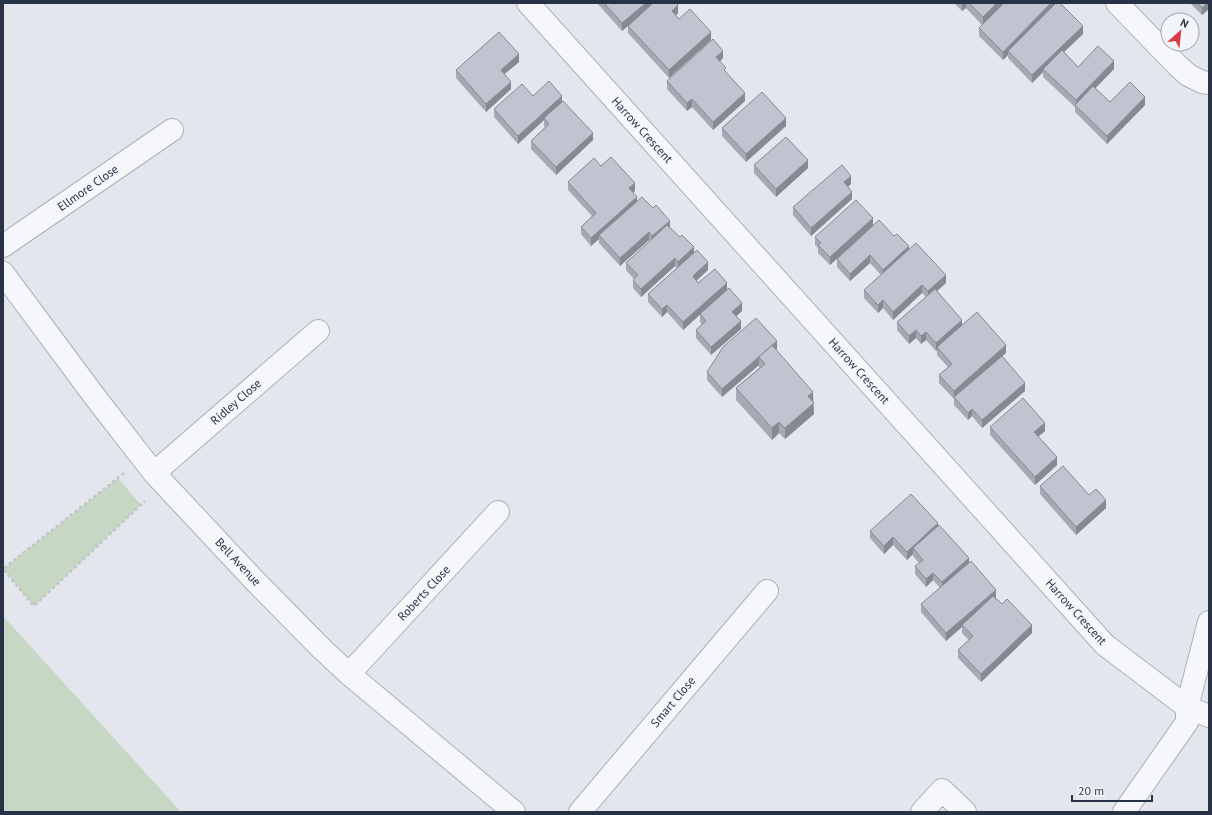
<svg xmlns="http://www.w3.org/2000/svg" width="1212" height="815" viewBox="0 0 1212 815" font-family="'PT Sans',sans-serif">
<style>
.green{fill:#c6d7c3}
.lines{fill:none;stroke-linecap:round;stroke-linejoin:round}
.minor-casing{stroke:#abb0ba;stroke-width:24}
.path{stroke:#c1c4cb;stroke-width:2.5;stroke-dasharray:3 3;stroke-linecap:butt}
.minor{stroke:#f6f7fa;stroke-width:22}
.wall{fill:#a4a9b3}
.shaded-wall{fill:#868992}
.building{fill:#bfc4d0;stroke:#868992}
.labels{text-anchor:middle;stroke-width:3;stroke-linejoin:round;paint-order:stroke}
.street-label{font-size:12px;fill:#293147;stroke:#f3f5f9}
</style>
<rect width="100%" height="100%" fill="#e3e6ec"/>
<!-- green -->
<path class="green" d="M 118,478 L 141,505 L 34,606 L 3,569 Z
M 3,616 L 181,812 L 3,812 Z"/>
<g class="lines">
<defs>
<path id="minor" d="M 528,3 L 1105,645 L 1187,707 L 1209,716
M 1117,3 L 1177,65 L 1188,75 L 1202,82 L 1209,83
M 3,246 L 172,130
M 3,273 L 95,397 L 154,473 L 255,581 L 322,649 L 349,674 L 514,812
M 154,473 L 318,331
M 349,674 L 498,512
M 580,812 L 767,591
M 922,812 L 942,790 L 965,812
M 1124,812 L 1187,722 L 1187,707 L 1209,622"/>
</defs>
<!-- minor casing -->
<use href="#minor" class="minor-casing"/>
<!-- path -->
<path class="path" d="M 124,473 L 3,569 L 34,606 L 145,501"/>
<!-- minor -->
<use href="#minor" class="minor"/>
</g>
<!-- wall -->
<path class="wall" d="M 597,3 L 677,3 L 678,13 L 676,15 L 679,19 L 711,40 L 669,78 L 628,33 L 628,26 L 622,31 Z
M 954,3 L 1060,3 L 1083,34 L 1064,52 L 1078,67 L 1114,69 L 1095,88 L 1110,102 L 1145,105 L 1107,144 L 1075,112 L 1075,107 L 1043,77 L 1043,72 L 1032,83 L 1008,58 L 1008,55 L 1003,60 L 979,36 L 979,28 L 982,25 L 966,8 L 962,11 Z
M 1190,3 L 1209,3 L 1209,9 L 1202,15 Z
M 723,58 L 720,61 L 726,72 L 745,101 L 713,130 L 692,107 L 687,111 L 667,89 L 667,81 Z
M 519,62 L 504,74 L 511,89 L 486,112 L 456,78 L 456,70 Z
M 533,96 L 562,102 L 593,140 L 556,175 L 531,149 L 531,141 L 545,127 L 544,126 L 544,120 L 518,144 L 494,117 L 494,109 Z
M 786,126 L 746,162 L 722,136 L 722,128 Z
M 754,165 L 808,168 L 776,197 L 754,173 Z
M 601,166 L 635,191 L 633,193 L 637,202 L 670,227 L 694,253 L 708,270 L 696,281 L 698,283 L 727,290 L 742,311 L 736,316 L 741,329 L 711,355 L 696,338 L 696,330 L 702,324 L 700,322 L 700,314 L 704,311 L 683,330 L 667,312 L 662,317 L 648,302 L 648,294 L 677,268 L 675,266 L 641,297 L 633,288 L 633,280 L 634,279 L 626,270 L 626,263 L 650,241 L 649,240 L 620,266 L 599,243 L 599,239 L 591,246 L 581,234 L 581,227 L 592,216 L 568,190 L 568,182 Z
M 851,184 L 848,187 L 852,199 L 811,236 L 793,215 L 793,207 Z
M 873,226 L 830,265 L 818,253 L 818,248 L 815,245 L 815,237 Z
M 894,236 L 909,249 L 946,283 L 937,291 L 962,325 L 1006,353 L 1002,356 L 1025,391 L 982,428 L 972,416 L 968,420 L 954,405 L 954,398 L 954,399 L 939,383 L 939,375 L 948,367 L 937,355 L 937,350 L 936,351 L 926,340 L 921,344 L 916,338 L 909,344 L 897,330 L 897,322 L 926,297 L 922,293 L 893,320 L 883,308 L 878,313 L 864,298 L 864,290 L 881,275 L 870,263 L 850,281 L 837,267 L 837,259 Z
M 777,349 L 776,350 L 813,402 L 814,414 L 785,439 L 779,433 L 772,440 L 736,400 L 736,388 L 759,368 L 759,365 L 722,397 L 707,380 L 707,372 Z
M 990,427 L 1045,431 L 1038,437 L 1057,465 L 1035,485 L 990,435 Z
M 1040,486 L 1089,495 L 1106,508 L 1076,535 L 1040,494 Z
M 938,526 L 969,563 L 996,598 L 1032,633 L 981,682 L 958,658 L 958,650 L 969,640 L 962,633 L 962,627 L 946,641 L 921,612 L 921,604 L 940,588 L 933,580 L 926,587 L 915,574 L 915,566 L 919,563 L 913,556 L 913,554 L 907,560 L 893,545 L 884,554 L 870,538 L 870,531 Z"/>
<!-- shaded-wall -->
<path class="shaded-wall" d="M 646,3 L 655,3 L 622,31 L 622,23 Z
M 962,3 L 966,3 L 966,8 L 962,11 Z
M 997,3 L 1005,3 L 983,25 L 983,17 Z
M 1051,3 L 1056,3 L 1008,51 L 1008,55 L 1003,60 L 1003,52 Z
M 1207,3 L 1209,3 L 1209,9 L 1202,15 L 1202,8 Z
M 678,5 L 678,13 L 672,19 L 672,11 Z
M 1083,26 L 1083,34 L 1045,70 L 1043,69 L 1043,72 L 1032,83 L 1032,75 Z
M 711,32 L 711,40 L 669,78 L 669,70 Z
M 723,51 L 723,58 L 716,65 L 716,57 Z
M 519,54 L 519,62 L 501,77 L 501,70 Z
M 1114,61 L 1114,69 L 1077,107 L 1076,106 L 1076,100 Z
M 511,82 L 511,89 L 486,112 L 486,104 Z
M 745,93 L 745,101 L 713,130 L 713,122 Z
M 562,96 L 562,104 L 544,118 L 544,120 L 518,144 L 518,136 Z
M 1145,97 L 1145,105 L 1107,144 L 1107,136 Z
M 692,99 L 692,107 L 687,111 L 687,103 Z
M 786,118 L 786,126 L 746,162 L 746,154 Z
M 593,133 L 593,140 L 556,175 L 556,167 Z
M 808,160 L 808,168 L 776,197 L 776,189 Z
M 851,176 L 851,184 L 844,190 L 844,182 Z
M 635,183 L 635,191 L 629,196 L 629,188 Z
M 852,192 L 852,199 L 811,236 L 811,228 Z
M 637,197 L 637,205 L 599,235 L 599,239 L 591,246 L 591,238 Z
M 873,218 L 873,226 L 830,265 L 830,257 Z
M 670,221 L 670,229 L 652,244 L 652,236 Z
M 649,232 L 649,240 L 620,266 L 620,258 Z
M 909,246 L 909,254 L 883,277 L 883,270 Z
M 694,247 L 694,255 L 678,270 L 678,262 Z
M 870,255 L 870,263 L 850,281 L 850,274 Z
M 675,258 L 675,266 L 641,297 L 641,289 Z
M 708,262 L 708,270 L 693,284 L 693,276 Z
M 946,275 L 946,283 L 928,299 L 928,291 Z
M 727,283 L 727,290 L 683,330 L 683,322 Z
M 922,285 L 922,293 L 893,320 L 893,312 Z
M 883,300 L 883,308 L 878,313 L 878,305 Z
M 742,303 L 742,311 L 732,320 L 732,312 Z
M 667,305 L 667,312 L 662,317 L 662,309 Z
M 962,320 L 962,328 L 937,347 L 937,350 L 936,351 L 936,343 Z
M 741,321 L 741,329 L 711,355 L 711,347 Z
M 916,330 L 916,338 L 909,344 L 909,336 Z
M 926,332 L 926,340 L 921,344 L 921,336 Z
M 777,341 L 777,349 L 763,361 L 759,357 Z
M 1006,345 L 1006,353 L 955,398 L 954,397 L 954,399 L 954,391 Z
M 759,357 L 759,365 L 722,397 L 722,389 Z
M 1025,383 L 1025,391 L 982,428 L 982,420 Z
M 813,392 L 814,414 L 785,439 L 785,428 L 808,396 Z
M 972,409 L 972,416 L 968,420 L 968,413 Z
M 779,422 L 779,433 L 772,440 L 772,428 Z
M 1045,423 L 1045,431 L 1034,440 L 1034,432 Z
M 1057,457 L 1057,465 L 1035,485 L 1035,477 Z
M 1106,500 L 1106,508 L 1076,535 L 1076,527 Z
M 938,523 L 938,531 L 913,548 L 913,554 L 907,560 L 907,552 Z
M 893,537 L 893,545 L 884,554 L 884,546 Z
M 969,558 L 969,566 L 942,590 L 942,582 Z
M 933,573 L 933,580 L 926,587 L 926,579 Z
M 996,590 L 996,598 L 963,626 L 962,625 L 962,627 L 946,641 L 946,633 Z
M 1032,625 L 1032,633 L 981,682 L 981,674 Z"/>
<!-- building -->
<path class="building" d="M 604,3 L 646,3 L 622,23 Z
M 653,3 L 677,3 L 678,5 L 672,11 L 679,19 L 690,9 L 711,32 L 669,70 L 628,26 Z
M 969,3 L 997,3 L 983,17 Z
M 1004,3 L 1051,3 L 1003,52 L 979,28 Z
M 1056,3 L 1060,3 L 1083,26 L 1032,75 L 1008,51 Z
M 1198,3 L 1207,3 L 1202,8 Z
M 499,32 L 519,54 L 501,70 L 511,82 L 486,104 L 456,70 Z
M 713,39 L 723,51 L 716,57 L 726,68 L 724,70 L 745,93 L 713,122 L 692,99 L 687,103 L 667,81 Z
M 1098,46 L 1114,61 L 1076,100 L 1043,69 L 1062,50 L 1078,67 Z
M 549,81 L 562,96 L 518,136 L 494,109 L 522,84 L 533,96 Z
M 1130,82 L 1145,97 L 1107,136 L 1075,105 L 1093,86 L 1110,102 Z
M 762,92 L 786,118 L 746,154 L 722,128 Z
M 563,101 L 593,133 L 556,167 L 531,141 L 549,124 L 544,118 Z
M 786,137 L 808,160 L 776,189 L 754,165 Z
M 611,157 L 635,183 L 629,188 L 637,197 L 591,238 L 581,227 L 596,213 L 568,182 L 594,158 L 601,166 Z
M 842,165 L 851,176 L 844,182 L 852,192 L 811,228 L 793,207 Z
M 642,197 L 653,208 L 656,205 L 670,221 L 652,236 L 649,232 L 620,258 L 599,235 Z
M 856,200 L 873,218 L 830,257 L 818,245 L 821,243 L 815,237 Z
M 879,220 L 894,236 L 897,234 L 909,246 L 883,270 L 870,255 L 850,274 L 837,259 Z
M 667,225 L 680,237 L 682,235 L 694,247 L 678,262 L 675,258 L 641,289 L 633,280 L 638,275 L 626,263 Z
M 916,243 L 946,275 L 928,291 L 922,285 L 893,312 L 883,300 L 878,305 L 864,290 Z
M 697,250 L 708,262 L 693,276 L 698,283 L 715,269 L 727,283 L 683,322 L 667,305 L 662,309 L 648,294 Z
M 729,288 L 742,303 L 732,312 L 741,321 L 711,347 L 696,330 L 706,321 L 700,314 Z
M 935,289 L 962,320 L 936,343 L 926,332 L 921,336 L 916,330 L 909,336 L 897,322 Z
M 977,312 L 1006,345 L 954,391 L 939,375 L 952,364 L 937,347 Z
M 756,318 L 777,341 L 722,389 L 707,372 L 723,347 Z
M 772,345 L 813,392 L 808,396 L 814,403 L 785,428 L 779,422 L 772,428 L 736,388 L 765,364 L 759,357 Z
M 1002,356 L 1025,383 L 982,420 L 972,409 L 968,413 L 954,397 Z
M 1023,398 L 1045,423 L 1034,432 L 1057,457 L 1035,477 L 990,427 Z
M 1063,466 L 1089,495 L 1096,489 L 1106,500 L 1076,527 L 1040,486 Z
M 911,494 L 938,523 L 907,552 L 893,537 L 884,546 L 870,531 Z
M 939,525 L 969,558 L 942,582 L 933,573 L 926,579 L 915,566 L 923,560 L 913,548 Z
M 971,561 L 996,590 L 946,633 L 921,604 Z
M 993,596 L 1002,604 L 1007,599 L 1032,625 L 981,674 L 958,650 L 973,636 L 962,625 Z"/>
<g class="labels">
<!-- street labels -->
<g class="street-label">
<text transform="translate(642 130) rotate(48)" y="4">Harrow Crescent</text>
<text transform="translate(88 188) rotate(-35)" y="4">Ellmore Close</text>
<text transform="translate(859 371) rotate(48)" y="4">Harrow Crescent</text>
<text transform="translate(236 402) rotate(-41)" y="4">Ridley Close</text>
<text transform="translate(238 562) rotate(47)" y="4">Bell Avenue</text>
<text transform="translate(424 593) rotate(-47)" y="4">Roberts Close</text>
<text transform="translate(1076 612) rotate(48)" y="4">Harrow Crescent</text>
<text transform="translate(673 702) rotate(-50)" y="4">Smart Close</text>
</g>
</g>
<!-- border -->
<rect width="1212" height="815" fill="none" stroke="#293147" stroke-width="8"/>
<!-- north arrow -->
<g transform="translate(1180 32) rotate(27)"><circle r="19" fill="#f3f5f9" stroke="#a2a7b2"/>
<path d="M0-3L7 15L0 10L-7 15Z" fill="#dc3d45"/>
<text y="-6" font-size="11" font-weight="bold" text-anchor="middle" fill="#293147">N</text>
</g>
<!-- scale -->
<path d="M1072 795v6h80v-6" fill="none" stroke="#293147" stroke-width="2"/>
<text x="1078" y="795" font-size="12" fill="#293147" stroke="#f3f5f9" stroke-width="3" paint-order="stroke">20 m</text>
</svg>
